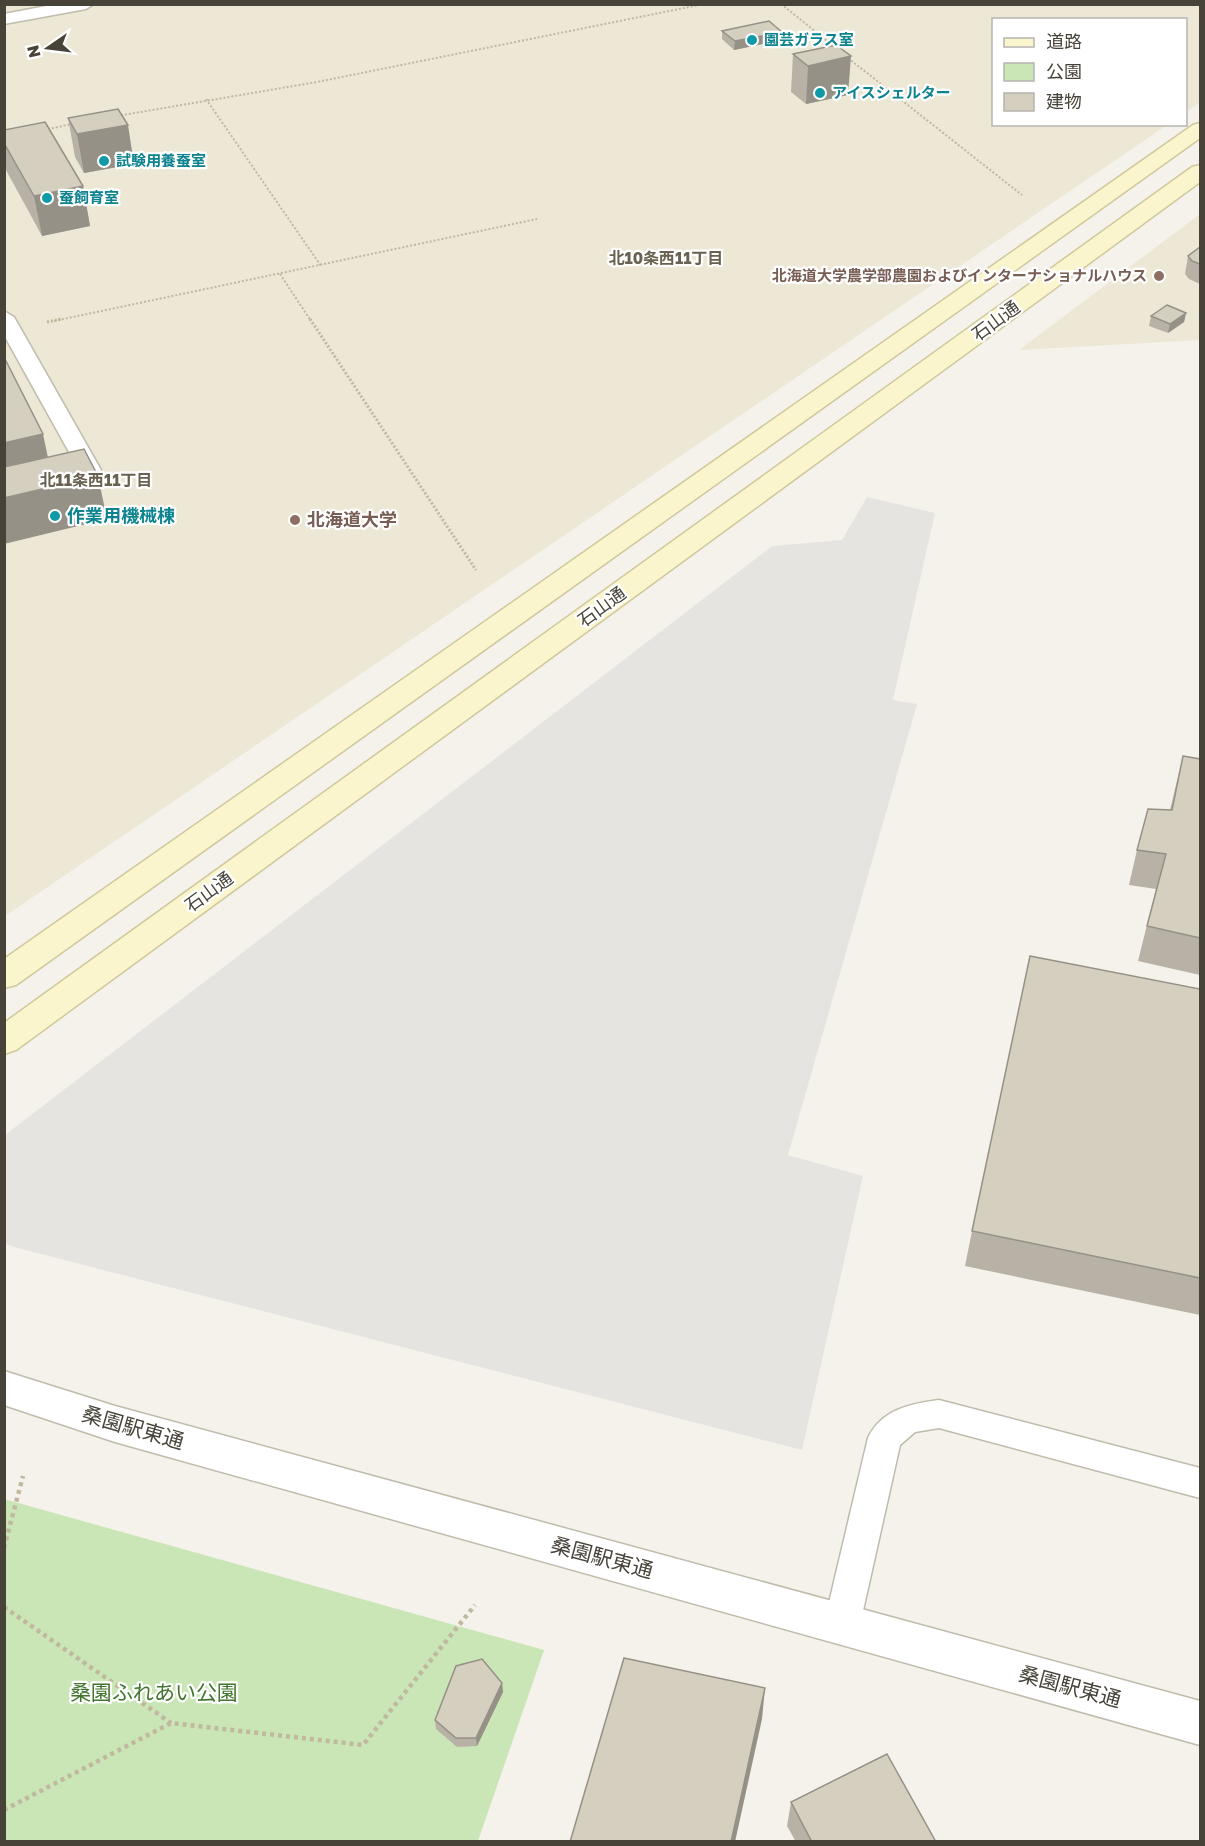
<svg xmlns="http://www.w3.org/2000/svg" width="1205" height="1846" viewBox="0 0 1205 1846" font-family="'Golos Text','Noto Sans JP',sans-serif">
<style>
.education{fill:#ece8d5}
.green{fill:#cae5b6}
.parking{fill:#e6e4e1}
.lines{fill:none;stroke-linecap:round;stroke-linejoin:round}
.service-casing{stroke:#bfbbad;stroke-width:3}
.tertiary-casing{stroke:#bfbbad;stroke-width:3}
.secondary-casing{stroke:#d0c89d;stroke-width:3}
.path-far2{stroke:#c0b89f;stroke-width:2;stroke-dasharray:2 2;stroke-linecap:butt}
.path-far1{stroke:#c0b89f;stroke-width:3;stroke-dasharray:2 2;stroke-linecap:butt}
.path{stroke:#c0b89f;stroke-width:4.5;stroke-dasharray:4 4;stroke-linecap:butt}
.service{fill:#fff;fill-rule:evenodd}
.tertiary{fill:#fff;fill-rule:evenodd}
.secondary{fill:#fbf5cd;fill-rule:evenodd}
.wall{fill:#b7b2a5}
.shaded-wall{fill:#959186}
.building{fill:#d5cfc0;stroke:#959186;stroke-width:1.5}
.culture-dot{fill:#0f9aa8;stroke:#fff;stroke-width:2}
.education-dot{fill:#8d6e63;stroke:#fff;stroke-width:2}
.labels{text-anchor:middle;stroke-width:4.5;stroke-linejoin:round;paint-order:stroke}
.far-culture-label{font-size:15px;font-weight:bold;fill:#0d838f;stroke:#fff;text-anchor:start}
.far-education-label{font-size:15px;font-weight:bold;fill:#785e54;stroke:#fff;text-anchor:end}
.far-neighbourhood-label{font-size:16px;font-weight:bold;fill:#6a6250;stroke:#fff}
.street-label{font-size:18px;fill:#474339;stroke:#fff}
.culture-label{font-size:18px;font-weight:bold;fill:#0d838f;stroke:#fff;text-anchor:start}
.education-label{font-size:18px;font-weight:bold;fill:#785e54;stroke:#fff;text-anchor:start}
.near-street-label{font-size:21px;fill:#474339;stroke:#fff}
.near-park-label{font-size:21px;fill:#42762f;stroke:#fff}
</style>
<rect width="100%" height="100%" fill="#f4f2ea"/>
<!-- education -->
<path class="education" d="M 5,5 L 1200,5 L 1200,102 L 1186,112 L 1186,20 L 994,20 L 994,124 L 1167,125 L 5,916 Z
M 1200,214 L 1200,340 L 1019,350 Z"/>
<!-- green -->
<path class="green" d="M 4,1499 L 544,1650 L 478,1841 L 5,1841 Z"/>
<!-- parking -->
<path class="parking" d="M 867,497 L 935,513 L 893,700 L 917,704 L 788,1155 L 863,1176 L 802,1450 L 10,1246 L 5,1242 L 5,1135 L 772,546 L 842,540 Z"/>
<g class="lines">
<defs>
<path id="service" d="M 57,4 L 94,4 L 86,9 L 4,24 L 4,14 Z
M 4,311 L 14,317 L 101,470 L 98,475 L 82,475 L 79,470 L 4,335 Z
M 939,1400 L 1200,1468 L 1200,1498 L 939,1428 L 915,1432 L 900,1445 L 860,1624 L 855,1636 L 842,1641 L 829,1636 L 824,1624 L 868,1438 C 882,1409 910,1404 939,1400 Z"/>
<path id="tertiary" d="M 4,1371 L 115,1406 L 1200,1701 L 1200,1745 L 115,1442 L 4,1405 Z"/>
<path id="secondary" d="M 1200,123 L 1200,138 L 16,985 L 4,988 L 4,959 L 1193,125 Z
M 1200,165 L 1200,182 L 16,1050 L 4,1054 L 4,1023 L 1192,167 Z"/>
</defs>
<!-- service casing -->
<use href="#service" class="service-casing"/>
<!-- tertiary casing -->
<use href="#tertiary" class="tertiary-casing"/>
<!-- secondary casing -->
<use href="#secondary" class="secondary-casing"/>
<!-- path-far2 -->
<path class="path-far2" d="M 781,4 L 835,47
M 848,58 L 1022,195
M 206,99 L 321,266
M 117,116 L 317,82 L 704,4
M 44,130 L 72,124
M 280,274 L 311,321
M 54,321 L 537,219"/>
<!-- path-far1 -->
<path class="path-far1" d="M 310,319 L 476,570
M 47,322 L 61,319"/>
<!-- path -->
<path class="path" d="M 4,1548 L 23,1476
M 4,1607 L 171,1723
M 4,1810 L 171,1723 L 363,1745 L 475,1605"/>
<!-- service -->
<use href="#service" class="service"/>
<!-- tertiary -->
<use href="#tertiary" class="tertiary"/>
<!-- secondary -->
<use href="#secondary" class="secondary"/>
</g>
<!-- wall -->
<path class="wall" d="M 722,31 L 782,32 L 782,40 L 734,50 L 722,39 Z
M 793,54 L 848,95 L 806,104 L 791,92 Z
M 68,118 L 134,164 L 84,173 L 75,157 Z
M 4,130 L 83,186 L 90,226 L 42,236 L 6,170 L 4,164 Z
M 1200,247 L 1200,284 L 1189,279 L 1185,274 L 1188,256 Z
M 1186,313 L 1184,322 L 1168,333 L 1149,326 L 1151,316 Z
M 1183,756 L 1200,759 L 1200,975 L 1138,961 L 1156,889 L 1129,885 L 1137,850 L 1170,810 Z
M 1200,989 L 1200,1315 L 965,1266 L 972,1231 Z
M 502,1683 L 503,1692 L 477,1746 L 457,1747 L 436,1729 L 435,1720 Z
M 791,1802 L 936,1842 L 796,1842 L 787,1826 Z"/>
<!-- shaded-wall -->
<path class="shaded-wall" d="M 782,32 L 782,40 L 734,50 L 735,41 Z
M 851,56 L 848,95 L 806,104 L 808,66 Z
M 128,125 L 134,164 L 84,173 L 77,134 Z
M 83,186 L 90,226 L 42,236 L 34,196 Z
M 1186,313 L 1184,322 L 1168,333 L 1170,324 Z
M 43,434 L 52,477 L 4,488 L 4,443 Z
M 98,476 L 107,519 L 4,544 L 4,498 Z
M 502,1683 L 503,1692 L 477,1746 L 476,1738 Z
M 765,1688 L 762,1719 L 735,1842 L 731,1842 Z"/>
<!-- building -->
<path class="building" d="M 769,21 L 782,32 L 735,41 L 722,31 Z
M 836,45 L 851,56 L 808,66 L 793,54 Z
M 118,109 L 128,125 L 77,134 L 68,118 Z
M 45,122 L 83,186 L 34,196 L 4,143 L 4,130 Z
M 1200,247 L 1200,264 L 1192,261 L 1188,256 Z
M 1167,305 L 1186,313 L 1170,324 L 1151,316 Z
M 4,357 L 43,434 L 4,443 Z
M 84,449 L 98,476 L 4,498 L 4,467 Z
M 1183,756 L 1200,759 L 1200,938 L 1147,926 L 1166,854 L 1137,850 L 1148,809 L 1172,810 Z
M 1030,956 L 1200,989 L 1200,1278 L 972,1231 Z
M 624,1658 L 765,1688 L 731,1842 L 570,1842 Z
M 482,1659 L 502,1683 L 476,1738 L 456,1738 L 435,1720 L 456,1666 Z
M 887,1754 L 936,1842 L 812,1842 L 791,1802 Z"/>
<!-- markers -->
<g class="culture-dot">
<circle cx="752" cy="40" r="6"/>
<circle cx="820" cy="93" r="6"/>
<circle cx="104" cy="161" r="6"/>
<circle cx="47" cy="198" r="6"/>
<circle cx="55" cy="516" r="6"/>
</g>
<g class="education-dot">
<circle cx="1159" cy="276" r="6"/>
<circle cx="295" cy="520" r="6"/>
</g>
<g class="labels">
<!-- far-culture labels -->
<g class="far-culture-label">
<text x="764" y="45">園芸ガラス室</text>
<text x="832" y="98">アイスシェルター</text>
<text x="116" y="166">試験用養蚕室</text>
<text x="59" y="203">蚕飼育室</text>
</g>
<!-- far-education labels -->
<g class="far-education-label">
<text x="1147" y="281">北海道大学農学部農園およびインターナショナルハウス</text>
</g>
<!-- far-neighbourhood labels -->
<g class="far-neighbourhood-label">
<text x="666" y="264">北10条西11丁目</text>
<text x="96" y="486">北11条西11丁目</text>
</g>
<!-- street labels -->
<g class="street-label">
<text transform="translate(996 321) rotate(-36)" y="6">石山通</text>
<text transform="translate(602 607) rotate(-36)" y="6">石山通</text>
<text transform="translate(209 892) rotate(-36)" y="6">石山通</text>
</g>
<!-- culture labels -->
<g class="culture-label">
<text x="67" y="522">作業用機械棟</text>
</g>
<!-- education labels -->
<g class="education-label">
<text x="307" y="526">北海道大学</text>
</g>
<!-- near-street labels -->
<g class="near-street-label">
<text transform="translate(133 1428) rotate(16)" y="7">桑園駅東通</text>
<text transform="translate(602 1558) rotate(15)" y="7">桑園駅東通</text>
<text transform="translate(1070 1687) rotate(15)" y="7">桑園駅東通</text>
</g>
<!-- near-park labels -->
<g class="near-park-label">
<text x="154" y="1700">桑園ふれあい公園</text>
</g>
</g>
<!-- border -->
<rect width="1205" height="1846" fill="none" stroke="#474339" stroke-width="12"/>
<!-- legend -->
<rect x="992" y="18" width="195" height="108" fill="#ffffff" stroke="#b5b4b0" stroke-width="1.5"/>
<rect x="1004" y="38" width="30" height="9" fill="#fbf5cd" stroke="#b5b4b0" stroke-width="1.5"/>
<text x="1046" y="48" font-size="18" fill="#474339">道路</text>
<rect x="1004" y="63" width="30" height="18" fill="#cae5b6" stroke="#b5b4b0" stroke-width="1.5"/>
<text x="1046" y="78" font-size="18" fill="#474339">公園</text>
<rect x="1004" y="93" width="30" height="18" fill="#d5cfc0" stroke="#b5b4b0" stroke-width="1.5"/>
<text x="1046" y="108" font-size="18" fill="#474339">建物</text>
<!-- north arrow -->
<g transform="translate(48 48) rotate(256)" stroke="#ffffff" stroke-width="4.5" paint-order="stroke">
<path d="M0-4.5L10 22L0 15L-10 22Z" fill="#474339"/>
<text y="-9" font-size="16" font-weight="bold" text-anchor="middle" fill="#474339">N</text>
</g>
</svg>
